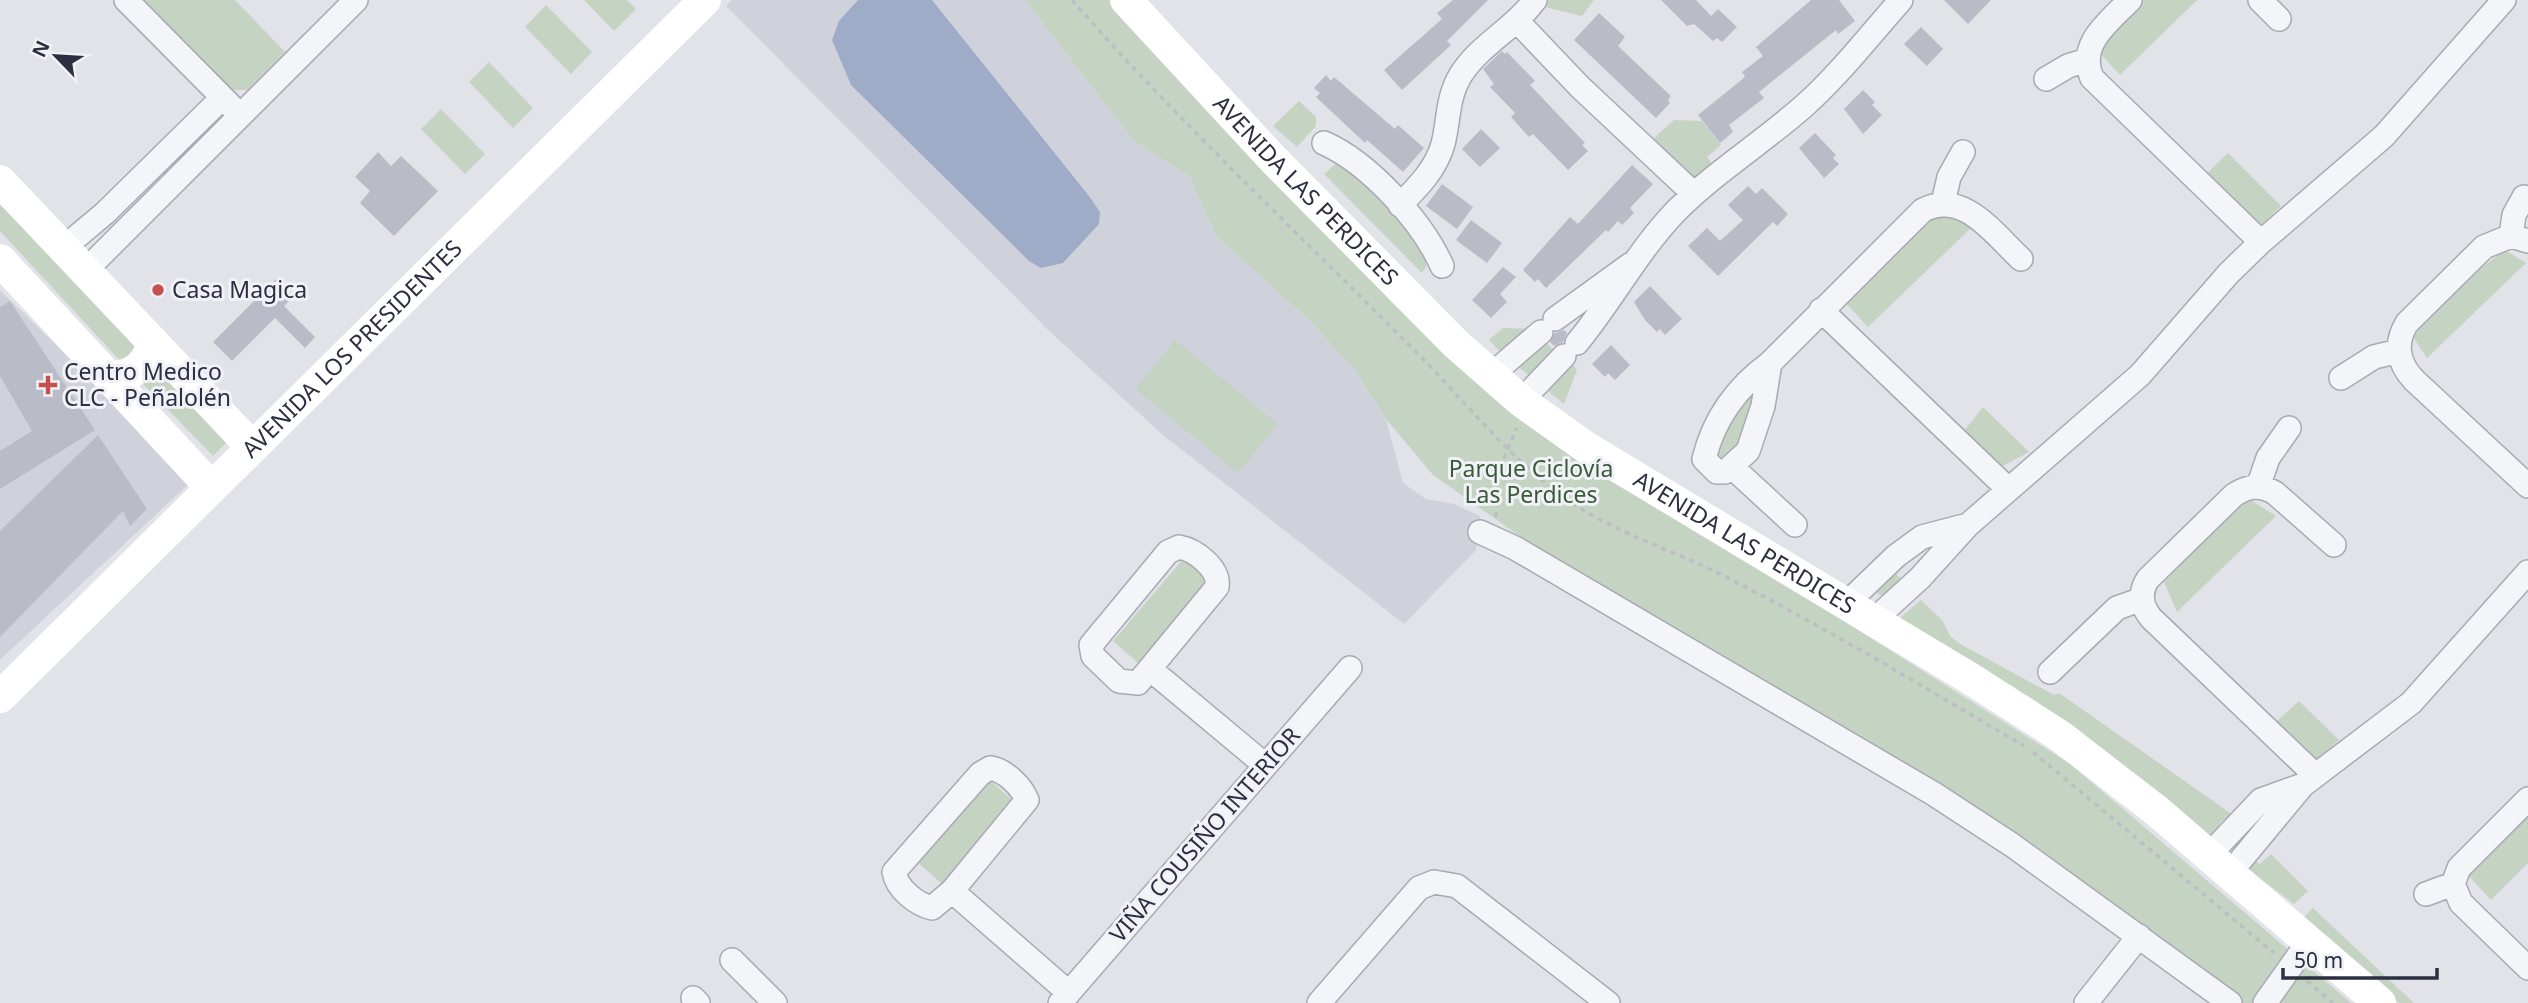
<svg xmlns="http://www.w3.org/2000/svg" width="2528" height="1003" viewBox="0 0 2528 1003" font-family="'Noto Sans',sans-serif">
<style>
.built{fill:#d0d2db}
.green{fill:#c5d3c3}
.water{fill:#9facc7}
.building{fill:#b9bcc6}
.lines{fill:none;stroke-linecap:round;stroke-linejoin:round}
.street-casing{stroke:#a7a9b3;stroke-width:26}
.path{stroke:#bcbec4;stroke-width:3.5;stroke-dasharray:5 5;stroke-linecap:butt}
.street{stroke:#f4f5f8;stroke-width:23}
.secondary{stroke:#fff;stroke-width:32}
.poi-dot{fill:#c6504e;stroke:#f1f2f7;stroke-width:2.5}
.labels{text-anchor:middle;stroke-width:6;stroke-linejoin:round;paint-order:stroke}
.street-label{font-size:23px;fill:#2b2f40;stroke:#f1f2f7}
.poi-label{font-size:23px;fill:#2b2f40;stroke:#f1f2f7;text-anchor:start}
.park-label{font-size:23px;fill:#3a5b39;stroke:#f1f2f7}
</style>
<rect width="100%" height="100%" fill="#e2e3e9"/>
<!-- built -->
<path class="built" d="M 732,0 L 1025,0 L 1134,141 L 1189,176 L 1216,236 L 1308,319 L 1354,369 L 1386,419 L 1403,483 L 1426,499 L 1454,504 L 1480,516 L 1476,550 L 1404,624 L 1163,435 L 1049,331 L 726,6 Z
M 0,290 L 193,480 L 0,660 Z"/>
<!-- green -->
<path class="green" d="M 140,0 L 235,0 L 285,52 L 247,90 L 231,90 Z
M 584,0 L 627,0 L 636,9 L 614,31 Z
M 1025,0 L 1111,0 L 1231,137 L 1259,164 L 1576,452 L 2069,763 L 2351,1003 L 2215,1003 L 1939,785 L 1521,537 L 1433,475 L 1386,419 L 1354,369 L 1308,319 L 1216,236 L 1189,176 L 1134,141 Z
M 1549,0 L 1594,0 L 1582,16 L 1545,7 Z
M 2144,0 L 2197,0 L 2120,75 L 2095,48 Z
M 546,5 L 592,52 L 571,74 L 525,27 Z
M 489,62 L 533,108 L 513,128 L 469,82 Z
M 1299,101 L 1316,117 L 1316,126 L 1297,147 L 1273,126 Z
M 441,109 L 485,154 L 465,174 L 421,129 Z
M 1674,120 L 1702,121 L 1721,145 L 1707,157 L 1713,165 L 1694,181 L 1653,139 Z
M 2228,153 L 2281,206 L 2257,229 L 2204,176 Z
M 1342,158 C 1359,174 1423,233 1428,252 C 1430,260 1426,267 1422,273 L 1324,174 Z
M 0,197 L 144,343 L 124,365 L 0,231 Z
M 1953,213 L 1972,227 L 1868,327 L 1843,300 L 1926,220 Z
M 2505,250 L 2526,263 L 2427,358 L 2413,337 L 2453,289 Z
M 1503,328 L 1531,329 L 1504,356 L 1489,340 Z
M 1175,340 L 1278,424 L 1238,473 L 1135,389 Z
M 1544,341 L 1555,351 L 1530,376 L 1518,367 Z
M 1573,365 L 1577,370 L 1564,404 L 1547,390 Z
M 161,373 L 233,436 L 213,456 L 142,383 Z
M 1749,389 L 1759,392 L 1753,427 L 1730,464 L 1711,456 Z
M 1983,407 L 2029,452 L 1997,469 L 1964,431 Z
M 2247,498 L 2276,516 L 2177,612 L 2164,582 Z
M 1184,558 L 1209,579 L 1138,663 L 1113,641 Z
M 1888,566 L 1902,580 L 1884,597 L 1872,590 Z
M 1921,600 L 1942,620 L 1951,637 L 1962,645 L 2054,695 L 2059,693 L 2233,815 L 2222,821 L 2210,838 L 1903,625 L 1901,617 Z
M 2299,701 L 2339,740 L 2315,762 L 2276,722 Z
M 989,779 L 1013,801 L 942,884 L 917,862 Z
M 2528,814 L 2528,863 L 2491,900 L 2467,874 Z
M 2271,854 L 2308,891 L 2294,904 L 2249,870 L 2256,861 L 2260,864 Z
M 2313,908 L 2414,1003 L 2399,1003 L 2304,917 Z"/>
<!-- water -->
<path class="water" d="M 858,0 L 932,0 L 1089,196 L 1100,212 L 1099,224 L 1063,263 L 1041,268 L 1029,261 L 851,85 L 832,40 L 839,21 Z"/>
<!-- building -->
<path class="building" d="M 1453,0 L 1488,0 L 1447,41 L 1451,45 L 1402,90 L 1384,70 L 1442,19 L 1437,13 Z
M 1661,0 L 1696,0 L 1711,16 L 1718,9 L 1737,27 L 1722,42 L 1717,38 L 1713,41 L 1694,24 L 1687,26 Z
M 1811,0 L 1839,0 L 1855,21 L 1838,34 L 1836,30 L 1759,92 L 1764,98 L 1729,125 L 1733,132 L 1720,143 L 1698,115 L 1745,77 L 1742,72 L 1763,56 L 1756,47 Z
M 1944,0 L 1991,0 L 1968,24 Z
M 1599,13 L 1625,37 L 1618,46 L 1671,96 L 1668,100 L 1670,103 L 1656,118 L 1574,40 Z
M 1921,27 L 1943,49 L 1927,66 L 1904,44 Z
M 1502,51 L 1505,54 L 1507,52 L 1535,81 L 1530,85 L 1585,143 L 1582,145 L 1588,151 L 1568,170 L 1533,134 L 1529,137 L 1511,117 L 1515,113 L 1490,87 L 1494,84 L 1483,69 Z
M 1326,75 L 1331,81 L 1334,77 L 1395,129 L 1398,125 L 1424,148 L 1403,172 L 1367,140 L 1365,143 L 1316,97 L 1320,93 L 1314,88 Z
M 1863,90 L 1875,102 L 1872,105 L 1882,115 L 1863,134 L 1844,109 Z
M 1481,129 L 1500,148 L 1480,167 L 1462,149 Z
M 1815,133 L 1836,155 L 1833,158 L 1839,164 L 1824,178 L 1799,148 Z
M 378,152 L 391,166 L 401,156 L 438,191 L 394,236 L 360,203 L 370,191 L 355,177 Z
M 1632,165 L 1653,184 L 1630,208 L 1634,213 L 1622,225 L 1618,221 L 1608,232 L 1606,230 L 1546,288 L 1538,279 L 1535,282 L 1523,270 L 1570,217 L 1578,224 Z
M 1442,184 L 1473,207 L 1457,229 L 1426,206 Z
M 1748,186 L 1756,194 L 1762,188 L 1788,214 L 1777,226 L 1773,222 L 1718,276 L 1688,246 L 1707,228 L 1720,241 L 1743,220 L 1728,205 Z
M 1471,220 L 1502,243 L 1487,263 L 1456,240 Z
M 1503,267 L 1516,277 L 1500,294 L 1507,302 L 1491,318 L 1472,300 Z
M 276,279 L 294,296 L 284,306 L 315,337 L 305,348 L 275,318 L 232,361 L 213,342 Z
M 1650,286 L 1682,319 L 1665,335 L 1660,329 L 1657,332 L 1645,320 L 1634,302 Z
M 10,301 L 95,430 L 0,489 L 0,451 L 32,431 L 0,376 L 0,307 Z
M 1564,330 L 1567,333 L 1563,342 L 1554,346 L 1550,342 L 1555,333 Z
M 1611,345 L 1630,365 L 1615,380 L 1608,373 L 1605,377 L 1592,364 Z
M 98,435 L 147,509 L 130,526 L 123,511 L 0,637 L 0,531 Z"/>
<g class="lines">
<defs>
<path id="street" d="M 126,0 L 232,107
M 2130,0 C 2109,22 2077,44 2092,78 L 2261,242
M 2260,0 L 2279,19
M 1518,22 L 1580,87 L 1694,194
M 2046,79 L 2068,66 L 2087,60
M 1324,143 C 1369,163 1422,221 1442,266
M 1943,203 L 1949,177 L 1963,152
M 1400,205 C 1418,187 1436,169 1443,144 C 1449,121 1447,98 1460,76 C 1480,44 1513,30 1535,0
M 2511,236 L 2514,215 L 2524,197
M 2528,241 L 2511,236 L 2484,247 L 2407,323 C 2394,344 2398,363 2414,380 L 2528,486
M 62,249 L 105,213 L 222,98
M 85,271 L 356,0
M 1821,310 L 2008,489
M 1555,319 L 1631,264
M 1577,343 C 1613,299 1637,252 1676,211 C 1715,172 1762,143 1804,106 C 1839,75 1869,36 1901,0
M 1770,363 C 1737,387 1714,418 1704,459 L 1717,472 L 1725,472 L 1748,451 L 1763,406 L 1770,363 L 1923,210 C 1964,190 1993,233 2021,259
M 1490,376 L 1541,332
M 2341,378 L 2374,357 L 2399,351
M 1521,401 L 1564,356
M 1732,467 L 1795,525
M 2258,487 L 2268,458 L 2289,428
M 1480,532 L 1515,548 L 1934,794 L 2012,845 L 2230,1003
M 1179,547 C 1196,550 1220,569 1217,587 L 1138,683 L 1119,681 L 1093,656 L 1091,645 L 1168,552 Z
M 1847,603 L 1896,556 L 1922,537 L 1968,525
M 1874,620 L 1920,578 L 1968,525 L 2140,375 L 2229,273 L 2261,242 L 2384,136 L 2504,0
M 1150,669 L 1265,765
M 2050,672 L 2117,608 L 2142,599
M 990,768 C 1005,770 1021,786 1027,800 L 952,891 L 932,908 C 916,904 897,889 894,872 L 980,774 Z
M 2314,774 L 2151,618 C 2141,606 2139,592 2148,579 L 2234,495 C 2247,486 2260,484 2275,493 L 2334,545
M 2528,799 L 2459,868 L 2453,884 L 2461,903 L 2528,968
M 2209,855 L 2261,800 L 2300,786
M 2230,873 L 2303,785 L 2411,703 L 2528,572
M 952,891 L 1069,993
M 2426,894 L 2453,884
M 732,960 L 775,1003
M 693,998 L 698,1003
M 1060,1003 L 1350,668
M 1319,1003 L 1419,888 L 1434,882 L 1457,886 L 1608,1003
M 2086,1003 L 2139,936
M 2265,1003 L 2309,941"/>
</defs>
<!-- street casing -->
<use href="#street" class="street-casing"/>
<!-- path -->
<path class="path" d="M 1072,0 C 1179,122 1297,232 1411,347 C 1467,402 1521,475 1590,514 C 1635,540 1685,555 1730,579 C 1830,630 1927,689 2024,746
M 1496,517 L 1497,474 L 1517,428
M 2033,752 L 2274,953
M 2307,981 L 2333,1003"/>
<!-- street -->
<use href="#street" class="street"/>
<!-- secondary -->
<g class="secondary">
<path id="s1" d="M 1126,0 L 1272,158 L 1456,344 L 1521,401 L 1587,448 L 1971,679 L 2060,736 L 2157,811 L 2380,1003"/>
<path d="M 0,181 L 252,447"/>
<path d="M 0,260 L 211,487"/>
<path d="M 110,377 C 134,376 147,365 153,342"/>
<path id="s2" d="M 0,697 L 705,0"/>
</g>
</g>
<!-- markers -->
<g class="poi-dot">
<circle cx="158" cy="290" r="7"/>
<path d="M44.5 374.5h7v7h7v7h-7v7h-7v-7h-7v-7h7z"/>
</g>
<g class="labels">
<!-- street labels -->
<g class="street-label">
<text dy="8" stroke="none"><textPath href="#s1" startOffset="262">AVENIDA LAS PERDICES</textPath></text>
<text dy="8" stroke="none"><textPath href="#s2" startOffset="495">AVENIDA LOS PRESIDENTES</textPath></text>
<text dy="8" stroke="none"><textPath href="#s1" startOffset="828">AVENIDA LAS PERDICES</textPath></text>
<text transform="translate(1205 835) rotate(-49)" y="8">VIÑA COUSIÑO INTERIOR</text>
</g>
<!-- poi labels -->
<g class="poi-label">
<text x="172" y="298">Casa Magica</text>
<text x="64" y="380">Centro Medico<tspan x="64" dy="26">CLC - Peñalolén</tspan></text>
</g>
<!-- park labels -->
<g class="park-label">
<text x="1531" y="477">Parque Ciclovía<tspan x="1531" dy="26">Las Perdices</tspan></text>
</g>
</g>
<!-- north arrow -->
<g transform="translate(56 56) rotate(295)" stroke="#f1f2f7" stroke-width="5" paint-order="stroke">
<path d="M0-5L12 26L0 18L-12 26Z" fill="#2b2f40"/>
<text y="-10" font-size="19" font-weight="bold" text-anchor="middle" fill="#2b2f40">N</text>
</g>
<!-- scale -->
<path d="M2283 968v10h154v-10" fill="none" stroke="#2b2f40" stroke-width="3.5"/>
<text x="2294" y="968" font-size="21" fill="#2b2f40" stroke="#f1f2f7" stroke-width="5" paint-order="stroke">50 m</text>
</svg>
